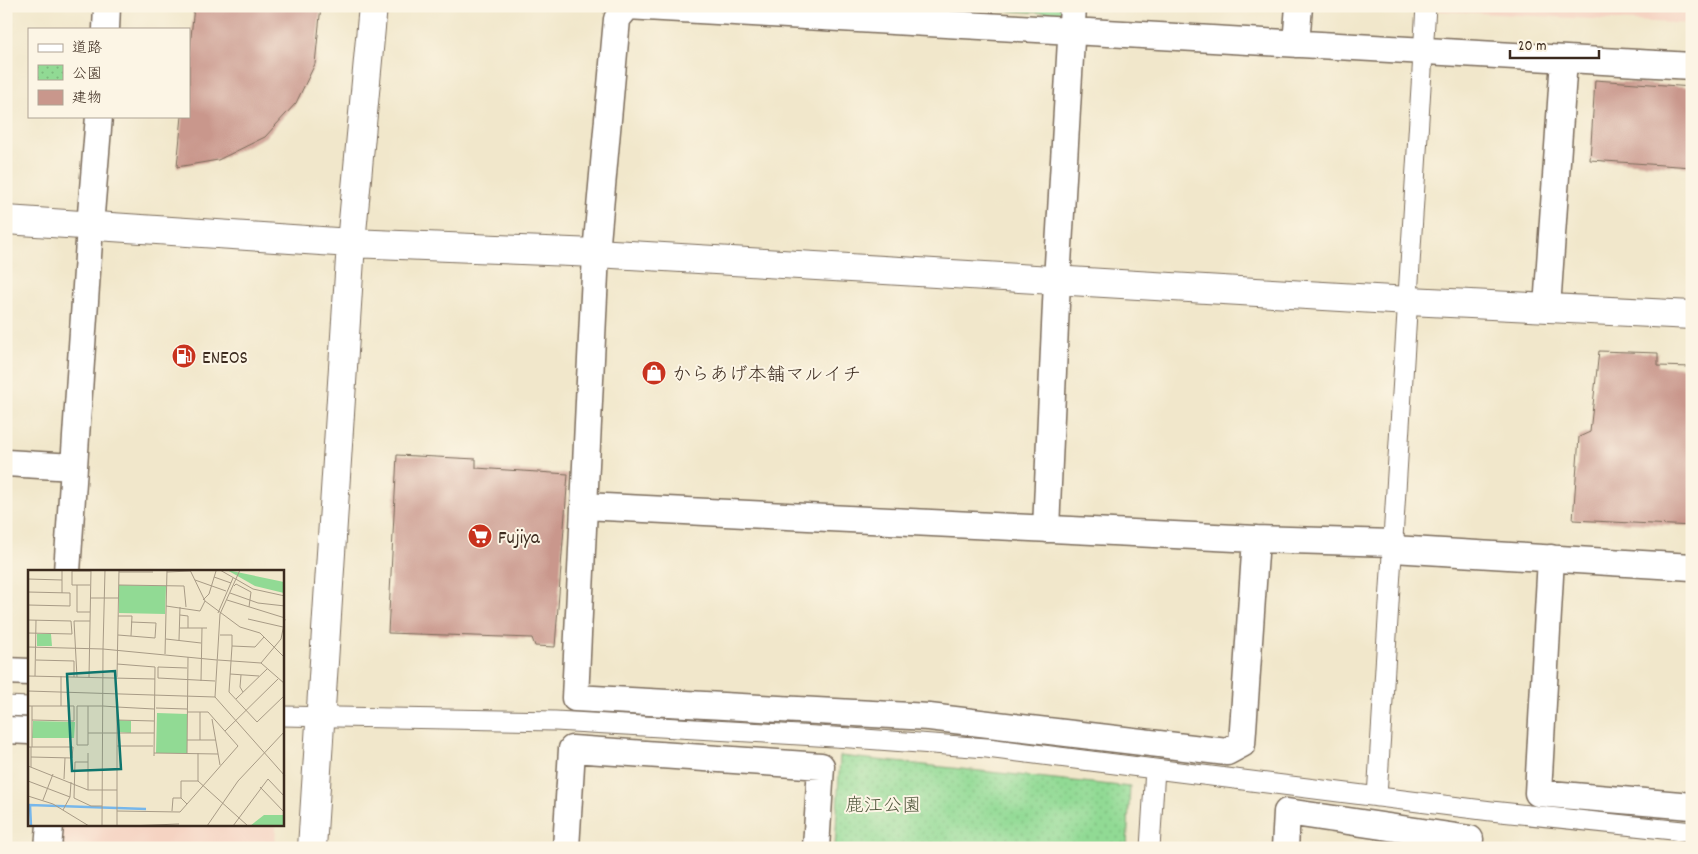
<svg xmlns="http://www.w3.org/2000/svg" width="1698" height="854" viewBox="0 0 1698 854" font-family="Dekko,'Klee One',sans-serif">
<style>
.built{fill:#f5d3c2}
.park{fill:url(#park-dots);stroke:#668259}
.building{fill:#c9978c}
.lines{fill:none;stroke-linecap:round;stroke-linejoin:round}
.pedestrian-casing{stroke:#7b6c5b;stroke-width:21}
.minor-casing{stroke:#7b6c5b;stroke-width:29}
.tertiary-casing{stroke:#7b6c5b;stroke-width:30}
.pedestrian{stroke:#fff;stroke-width:19}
.minor{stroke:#fff;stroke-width:26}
.tertiary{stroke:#fff;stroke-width:28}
.labels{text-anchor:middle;stroke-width:4;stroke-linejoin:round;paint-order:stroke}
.poi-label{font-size:19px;fill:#3b2a1e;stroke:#fcf5e5;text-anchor:start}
.park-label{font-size:19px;fill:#50563c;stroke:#fcf5e5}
.inset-river{fill:none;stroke:#77b7eb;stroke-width:2.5}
.inset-road{fill:none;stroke:#a89b86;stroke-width:1}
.view{fill:#0f766e;fill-opacity:0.15;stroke:#0f766e;stroke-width:2.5}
.inset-edge{fill:none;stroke:#3b2a1e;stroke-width:2.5}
</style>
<defs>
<pattern id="park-dots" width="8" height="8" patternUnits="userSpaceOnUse" patternTransform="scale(1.25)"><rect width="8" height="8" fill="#91da94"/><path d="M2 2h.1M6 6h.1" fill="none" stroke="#7ebb7f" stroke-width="1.8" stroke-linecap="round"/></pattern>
</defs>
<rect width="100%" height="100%" fill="#fcf5e5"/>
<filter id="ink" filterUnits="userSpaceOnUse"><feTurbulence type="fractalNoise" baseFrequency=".02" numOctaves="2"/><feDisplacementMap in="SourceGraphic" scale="10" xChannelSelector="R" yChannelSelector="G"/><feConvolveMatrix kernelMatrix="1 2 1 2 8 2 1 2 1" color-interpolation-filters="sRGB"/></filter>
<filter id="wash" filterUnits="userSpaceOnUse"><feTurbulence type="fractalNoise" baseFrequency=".0096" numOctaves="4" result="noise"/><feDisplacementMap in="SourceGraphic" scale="20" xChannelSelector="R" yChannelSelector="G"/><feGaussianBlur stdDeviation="1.12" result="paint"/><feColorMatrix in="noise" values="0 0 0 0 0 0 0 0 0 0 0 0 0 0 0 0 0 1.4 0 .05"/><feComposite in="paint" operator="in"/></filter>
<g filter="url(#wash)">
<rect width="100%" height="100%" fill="#f1e7cb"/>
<!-- built -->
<path class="built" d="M 1439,6 L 1692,6 L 1692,24 L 1439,11 Z
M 59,825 L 276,825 L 275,848 L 57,848 Z"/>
<!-- park -->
<path class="park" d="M 931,6 L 1065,6 L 1065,14 Z
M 840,756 L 1130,787 L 1127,848 L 835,848 Z"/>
<g id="blocks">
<!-- building -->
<path class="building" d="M 194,6 L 321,6 L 315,64 L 296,103 L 265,137 L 218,160 L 177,167 L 182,116 L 189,116 L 189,58 Z
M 1595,80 L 1692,87 L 1692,167 L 1590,160 Z
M 1599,351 L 1658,353 L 1658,366 L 1692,367 L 1692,526 L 1573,520 L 1579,437 L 1590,432 Z
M 397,455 L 476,459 L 476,468 L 568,474 L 555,647 L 535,646 L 532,638 L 388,633 Z"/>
</g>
</g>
<g filter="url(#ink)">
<use href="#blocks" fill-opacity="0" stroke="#7b6c5b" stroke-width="1"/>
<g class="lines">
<defs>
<path id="pedestrian" d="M 6,706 L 29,707
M 282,716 L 555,721 L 851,738 L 987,748 L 1491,811 L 1692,832
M 1377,797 L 1426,6
M 1150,848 L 1155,769"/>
<path id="minor" d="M 627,6 L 1692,66
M 106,29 L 107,6
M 1296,44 L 1299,6
M 1547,308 L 1564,59
M 6,463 L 74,467
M 584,506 L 1256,539 L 1242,744 L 1227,752 L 929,717 L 575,698 L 596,253 L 617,19 L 627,7
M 1046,529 L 1057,281 L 1073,6
M 1256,539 L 1393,543
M 1393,549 L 1692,567
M 1551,558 L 1538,793 L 1692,806
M 67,572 L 90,226 L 99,116
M 6,671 L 29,672
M 6,730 L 29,731
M 48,848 L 50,825
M 566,848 L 572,749 L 821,766 L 816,848
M 1285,848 L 1287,812 L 1470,839 L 1469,848"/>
<path id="tertiary" d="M 6,220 L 351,243 L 596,253 L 1409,301 L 1692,315
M 312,848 L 351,243 L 373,6"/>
</defs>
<!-- pedestrian casing -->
<use href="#pedestrian" class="pedestrian-casing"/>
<!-- minor casing -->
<use href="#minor" class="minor-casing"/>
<!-- tertiary casing -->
<use href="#tertiary" class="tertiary-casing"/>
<!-- pedestrian -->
<use href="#pedestrian" class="pedestrian"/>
<!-- minor -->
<use href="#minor" class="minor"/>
<!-- tertiary -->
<use href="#tertiary" class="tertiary"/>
</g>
</g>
<!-- icons -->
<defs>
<symbol id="fuel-disc" viewBox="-11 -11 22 22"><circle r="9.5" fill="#c8321e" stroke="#fcf5e5"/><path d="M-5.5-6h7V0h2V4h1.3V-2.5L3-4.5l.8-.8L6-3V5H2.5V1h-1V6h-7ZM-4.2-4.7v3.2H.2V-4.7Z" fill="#fff"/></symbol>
<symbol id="shop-disc" viewBox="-11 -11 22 22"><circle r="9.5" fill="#c8321e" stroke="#fcf5e5"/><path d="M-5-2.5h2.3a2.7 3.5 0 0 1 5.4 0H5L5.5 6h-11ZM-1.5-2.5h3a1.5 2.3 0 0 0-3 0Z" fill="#fff"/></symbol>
<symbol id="supermarket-disc" viewBox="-11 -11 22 22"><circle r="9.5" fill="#c8321e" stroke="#fcf5e5"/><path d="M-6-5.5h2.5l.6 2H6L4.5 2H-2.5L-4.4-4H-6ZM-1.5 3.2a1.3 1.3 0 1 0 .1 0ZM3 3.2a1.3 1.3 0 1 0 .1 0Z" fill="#fff"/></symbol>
</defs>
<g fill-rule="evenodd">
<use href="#fuel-disc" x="170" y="342" width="28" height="28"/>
<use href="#shop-disc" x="640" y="359" width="28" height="28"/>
<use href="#supermarket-disc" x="466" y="522" width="28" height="28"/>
</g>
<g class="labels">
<!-- poi labels -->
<g class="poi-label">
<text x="202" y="363">ENEOS</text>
<text x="672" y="380">からあげ本舗マルイチ</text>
<text x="498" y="543">Fujiya</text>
</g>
<!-- park labels -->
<g class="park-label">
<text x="883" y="811">鹿江公園</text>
</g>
</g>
<!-- overview -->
<g transform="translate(28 570)">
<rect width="256" height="256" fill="#f1e7cb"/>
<path d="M 199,0 L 256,12 L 256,23 L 227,16 ZM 91,15 L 138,16 L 137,44 L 91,43 ZM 9,64 L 23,64 L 24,76 L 9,76 ZM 129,143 L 159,144 L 159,183 L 128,183 ZM 90,150 L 103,151 L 103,163 L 90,162 ZM 5,151 L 47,152 L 46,168 L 4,168 ZM 236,245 L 256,245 L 256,256 L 222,256 Z" fill="#91da94"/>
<path d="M 93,18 L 112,18 L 112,27 L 93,27 Z" fill="#91da94"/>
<path class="inset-river" d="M 3,256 L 2,235 L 118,239"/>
<path class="inset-road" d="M 77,0 L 75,79 L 189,90M 162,0 L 177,31 L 212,57 L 232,63 L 257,88M 192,0 L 225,19 L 257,26M 212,0 L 192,44 L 187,127 L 257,206M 91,2 L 125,2M 139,2 L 163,1M 186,7 L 203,13M 0,9 L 34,10M 167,10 L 198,21M 49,15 L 49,42 L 62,42M 62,15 L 44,15 L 44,1 L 63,1M 91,15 L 156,16 L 158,37M 206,16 L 208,14 L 223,22 L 221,37M 0,22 L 42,23 L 42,36 L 0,35M 34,23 L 34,0M 202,23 L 230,33 L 257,36M 62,28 L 91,28M 175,30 L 181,24 L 188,1M 199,30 L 257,48M 138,36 L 172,41 L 177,31M 190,43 L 205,8M 152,45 L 160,46 L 160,58M 90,46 L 104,46 L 103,66M 220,49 L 255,57M 0,50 L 43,51 L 44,64 L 0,63M 152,58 L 179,58M 90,65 L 127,68 L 128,53 L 103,52M 192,65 L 204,65 L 204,76M 236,67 L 227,77 L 204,76 L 201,122 L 229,152 L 257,125M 138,69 L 173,73M 151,70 L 152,37M 0,77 L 75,79 L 74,256M 137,84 L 139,0M 8,90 L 46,91 L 46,107M 190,90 L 233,93 L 257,114M 233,93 L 253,69 L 257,49M 89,94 L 127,97 L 126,186M 159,98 L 130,97 L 130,108 L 187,111M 202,104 L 231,106M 213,105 L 212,117 L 215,122M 0,106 L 127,109M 7,106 L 8,50M 49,107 L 46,51 L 62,51M 61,107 L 63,0M 89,107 L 91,0M 173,111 L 174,58M 0,121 L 187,127M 208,129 L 239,99M 0,136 L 46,136 L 46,151 L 4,150M 33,136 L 33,106M 60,136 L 60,175 L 49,175 L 49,136 L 75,136 L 89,137M 128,138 L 159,139M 172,142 L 172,170M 184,149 L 192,195M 89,150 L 126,151M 197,161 L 250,109M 60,163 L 126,163M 159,170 L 188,170M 89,176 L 125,176M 0,177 L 45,177 L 44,188 L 3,187M 4,177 L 4,136M 126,183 L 190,184M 159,183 L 160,87M 170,183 L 170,211 L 220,256M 60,192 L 47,192 L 46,228 L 63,236 L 74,236M 0,196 L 60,220 L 89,220M 3,197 L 3,177M 36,209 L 37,188M 0,211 L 42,227M 232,217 L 257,243M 60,220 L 60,183M 0,226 L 25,234 L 61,256M 15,230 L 25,204M 159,234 L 153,228 L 153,211 L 170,211M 35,240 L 42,227 L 43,212M 89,241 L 152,242 L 210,176 L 180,142 L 159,142M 144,241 L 145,228 L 153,228M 89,256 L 89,137 L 126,139M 100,256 L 151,254M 179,256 L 210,211 L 257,161M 205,256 L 240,209 L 257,227"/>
<path class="view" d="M 87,101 L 93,199 L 44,201 L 39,104 Z"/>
<rect width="256" height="256" class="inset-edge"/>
</g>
<!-- margin -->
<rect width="1698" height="854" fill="none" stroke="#fcf5e5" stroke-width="25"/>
<!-- legend -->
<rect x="28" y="28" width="162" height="90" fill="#fcf5e5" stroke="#afa495"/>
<rect x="38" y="44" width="25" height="8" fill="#ffffff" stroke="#afa495"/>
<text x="72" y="52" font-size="15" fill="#3b2a1e">道路</text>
<rect x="38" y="65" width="25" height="15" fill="url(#park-dots)" stroke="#afa495"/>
<text x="72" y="78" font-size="15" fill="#3b2a1e">公園</text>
<rect x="38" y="90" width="25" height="15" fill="#c9978c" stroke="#afa495"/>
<text x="72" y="102" font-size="15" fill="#3b2a1e">建物</text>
<!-- scale -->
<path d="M1510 50v8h89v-8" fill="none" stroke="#3b2a1e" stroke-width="2.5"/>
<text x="1518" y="50" font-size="15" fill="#3b2a1e" stroke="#fcf5e5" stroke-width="4" paint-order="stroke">20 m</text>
</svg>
